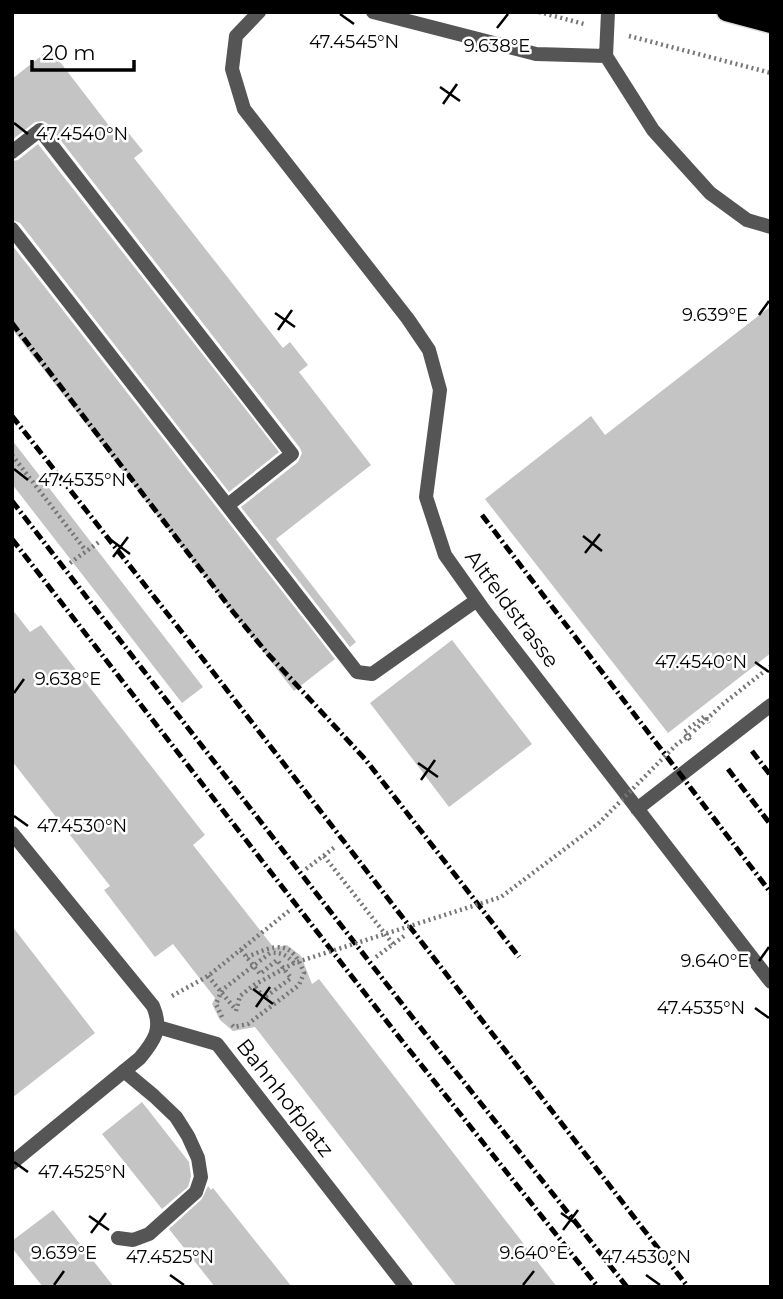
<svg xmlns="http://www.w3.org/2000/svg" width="783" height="1299" viewBox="0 0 783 1299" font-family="Montserrat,sans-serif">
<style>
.building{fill:#c4c4c4}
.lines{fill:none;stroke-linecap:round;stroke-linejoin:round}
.primary-casing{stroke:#dbdbdb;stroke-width:21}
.path{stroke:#777;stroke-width:4.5;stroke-dasharray:2 3.5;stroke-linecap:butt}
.service{stroke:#555;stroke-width:14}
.minor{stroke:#555;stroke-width:14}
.primary{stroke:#000;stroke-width:18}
.rail{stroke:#000;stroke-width:5;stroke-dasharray:10 3.5 2 3.5;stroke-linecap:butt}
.path-bridge{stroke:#777;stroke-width:4.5;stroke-dasharray:2 3.5;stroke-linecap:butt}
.ticks{fill:none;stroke:#000;stroke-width:2.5}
.labels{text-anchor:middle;stroke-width:5;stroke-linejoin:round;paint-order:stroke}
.street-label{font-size:21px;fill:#000;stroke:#fff}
.ticks-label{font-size:18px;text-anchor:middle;fill:#000;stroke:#fff;stroke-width:5;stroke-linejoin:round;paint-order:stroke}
</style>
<rect width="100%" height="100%" fill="#fff"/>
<!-- building -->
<path class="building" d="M 50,49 L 117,136 L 126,130 L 143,151 L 134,158 L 283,348 L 290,342 L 308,365 L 299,372 L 371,465 L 276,539 L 356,642 L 350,647 L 241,507 L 298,462 L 302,453 L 300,448 L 48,124 L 43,121 L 35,122 L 12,140 L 12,79 Z
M 38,144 L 279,452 L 229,492 L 20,223 L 12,220 L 12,161 L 18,160 Z
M 12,245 L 335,659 L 294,691 L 12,329 Z
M 771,306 L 771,653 L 668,733 L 485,499 L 591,416 L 605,435 Z
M 12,440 L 203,687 L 182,703 L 12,484 Z
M 12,609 L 30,632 L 41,625 L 205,835 L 193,845 L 274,948 L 287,945 L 301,956 L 312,984 L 319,979 L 557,1287 L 457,1287 L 255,1027 L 233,1031 L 220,1020 L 212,1004 L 215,998 L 173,944 L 155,957 L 104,890 L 110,886 L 12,761 Z
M 452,640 L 532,744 L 449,807 L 370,703 Z
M 12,926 L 95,1033 L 12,1098 Z
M 142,1102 L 189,1162 L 191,1176 L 188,1187 L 162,1209 L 102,1134 Z
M 208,1186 L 211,1190 L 213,1188 L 292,1287 L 215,1287 L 169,1229 L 202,1199 Z
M 53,1210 L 114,1287 L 43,1287 L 12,1248 L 12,1241 Z"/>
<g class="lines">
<defs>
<path id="primary" d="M 726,12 L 771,24"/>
</defs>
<!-- primary casing -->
<use href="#primary" class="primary-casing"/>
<!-- path -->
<path class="path" d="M 539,12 L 584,24
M 629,36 L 771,73
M 12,455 L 86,551
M 70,563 L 99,542
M 694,731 L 723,704 L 771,666
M 690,740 L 684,732 L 705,716 L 709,723
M 324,856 L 393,944
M 306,869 L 335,847
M 241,950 L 260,974 L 277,960 L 291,978 L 264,998 L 254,985
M 376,957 L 404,936
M 208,976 L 236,1010
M 172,996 L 208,976 L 290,910
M 236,1011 L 240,996 L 254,985 L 294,963
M 232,1025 L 234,1027 L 248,1024 L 299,985 L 304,973 C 291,938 275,945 247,957"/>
<!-- service -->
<path class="service" d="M 259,12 L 236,36 L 232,69 L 244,109 L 408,319 L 429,350 L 440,390 L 426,497 L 445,555 L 484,610 L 771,982
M 373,12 L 536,54 L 606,56
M 608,12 L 606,56 L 653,130 L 710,193 L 747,220 L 771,227
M 12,152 L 40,130 L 292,454 L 228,505
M 12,229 L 357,672 L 372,674 L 477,600
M 637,809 L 771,705
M 158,1027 L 217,1044 L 406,1287
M 118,1238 L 133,1240 L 149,1234 L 196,1192 L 201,1177 L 198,1158 L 188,1136 L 176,1117 L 154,1096 L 124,1071"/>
<!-- minor -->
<path class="minor" d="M 12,833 L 153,1006 C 163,1029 154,1041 140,1058 L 12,1163"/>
<!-- primary -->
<use href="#primary" class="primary"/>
<!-- rail -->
<path class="rail" d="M 12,323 L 234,613 L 267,653 L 365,759 L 519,957
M 12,416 L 203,659 L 688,1287
M 12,501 L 413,1018 L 627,1287
M 482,515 L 771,893
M 12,539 L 395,1032 L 598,1287
M 752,751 L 771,776
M 728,769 L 771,825"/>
<!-- path-bridge -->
<path class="path-bridge" d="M 222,1017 L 216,1004 L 222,990 L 270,953 C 282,952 286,955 294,963 L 501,897 L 598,824 L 676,745 L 691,734"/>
</g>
<!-- ticks -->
<path class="ticks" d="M 340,14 L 354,24M 497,28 L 508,14M 440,87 L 460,101M 443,104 L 457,84M 14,123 L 28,134M 275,313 L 295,327M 759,315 L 769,301M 278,330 L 292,310M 14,469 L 28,480M 583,536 L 602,551M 111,540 L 130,554M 585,553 L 600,534M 113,557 L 128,537M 755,662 L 769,672M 14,693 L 24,679M 418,763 L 438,777M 421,780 L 435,760M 14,816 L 28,826M 759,961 L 769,947M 253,989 L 273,1004M 256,1007 L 270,987M 755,1008 L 769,1018M 14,1162 L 28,1172M 561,1213 L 581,1227M 89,1216 L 109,1230M 563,1230 L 578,1210M 91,1233 L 106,1213M 170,1275 L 184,1285M 646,1275 L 660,1285M 54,1285 L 64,1271M 523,1285 L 534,1271"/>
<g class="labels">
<!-- street labels -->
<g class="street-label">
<text transform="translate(512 609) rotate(53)" y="7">Altfeldstrasse</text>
<text transform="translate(285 1098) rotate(52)" y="7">Bahnhofplatz</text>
</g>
</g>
<g class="ticks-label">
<text x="354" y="48">47.4545°N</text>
<text x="497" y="52">9.638°E</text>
<text x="82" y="140">47.4540°N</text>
<text x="715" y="321">9.639°E</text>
<text x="82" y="486">47.4535°N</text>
<text x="701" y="668">47.4540°N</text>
<text x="68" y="685">9.638°E</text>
<text x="82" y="832">47.4530°N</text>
<text x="715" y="967">9.640°E</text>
<text x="701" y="1014">47.4535°N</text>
<text x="82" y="1178">47.4525°N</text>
<text x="64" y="1259">9.639°E</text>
<text x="534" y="1259">9.640°E</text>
<text x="170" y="1263">47.4525°N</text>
<text x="646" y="1263">47.4530°N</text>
</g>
<!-- border -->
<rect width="783" height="1299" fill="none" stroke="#000000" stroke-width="28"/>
<!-- scale -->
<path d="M32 60v10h102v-10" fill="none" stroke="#000000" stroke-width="3.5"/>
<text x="42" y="60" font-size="21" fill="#000000" stroke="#ffffff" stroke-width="5" paint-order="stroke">20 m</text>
</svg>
